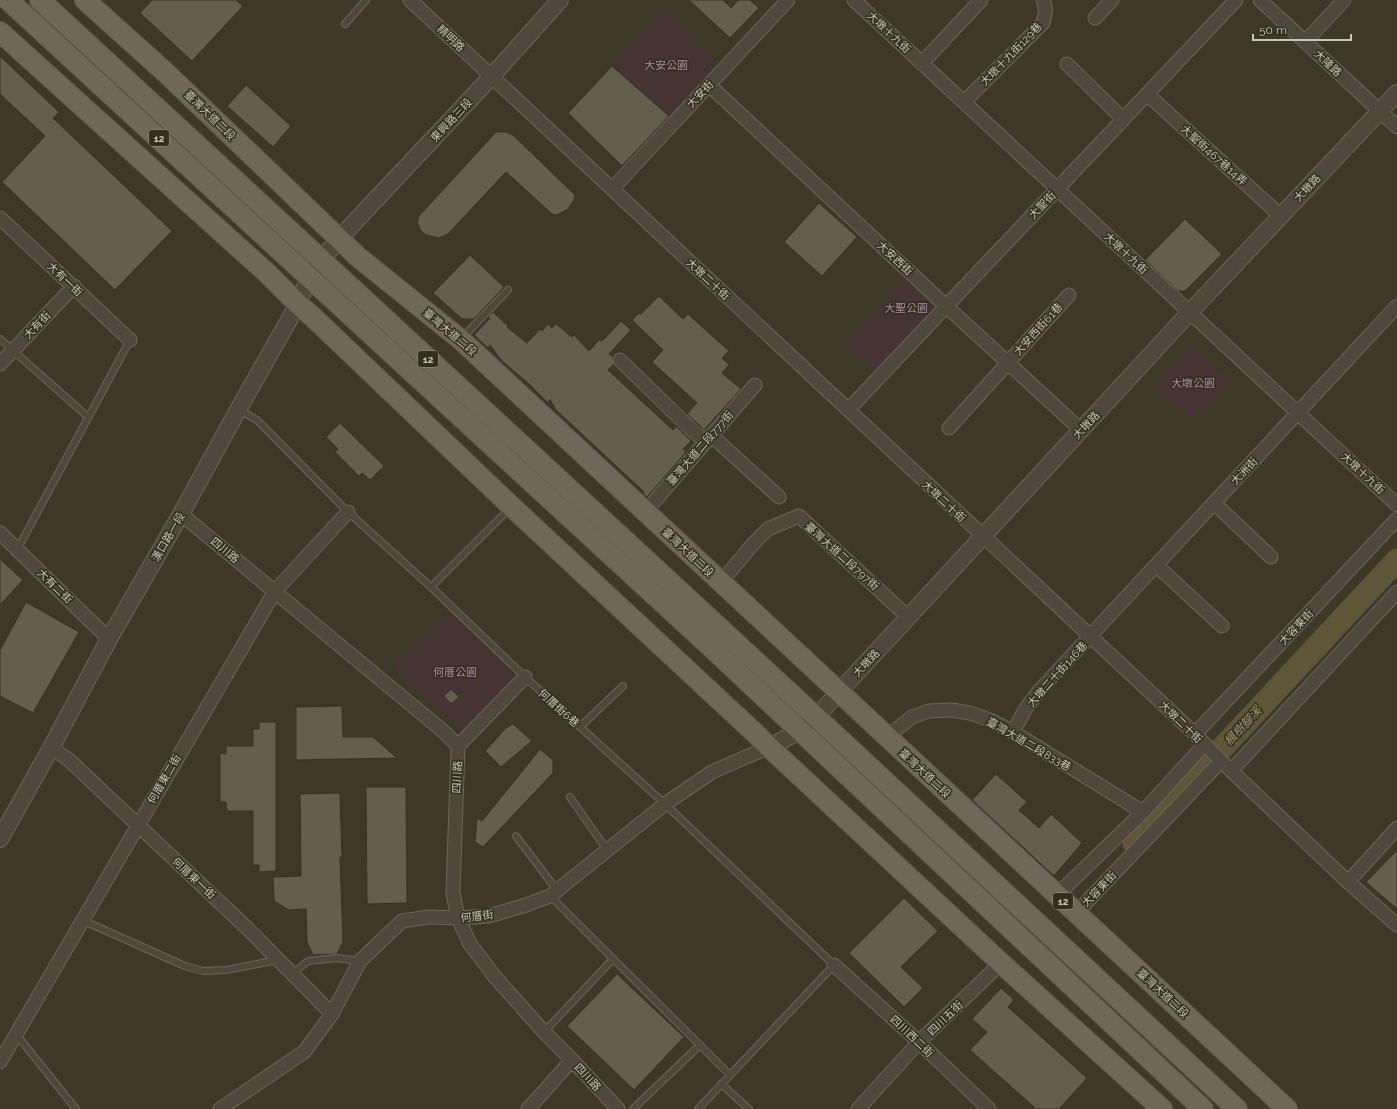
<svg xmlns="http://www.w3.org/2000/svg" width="1397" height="1109" viewBox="0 0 1397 1109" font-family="Raleway,'Noto Sans TC',sans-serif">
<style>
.green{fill:#463432}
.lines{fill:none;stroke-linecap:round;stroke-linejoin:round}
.river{stroke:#5f5539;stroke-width:23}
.building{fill:#645e4c;stroke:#353022}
.service-casing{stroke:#6c6759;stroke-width:8}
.minor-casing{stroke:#6c6759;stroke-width:15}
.tertiary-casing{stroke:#6c6759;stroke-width:18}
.primary-casing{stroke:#5a5548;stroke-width:22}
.service{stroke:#4e493c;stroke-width:6}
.minor{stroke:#4e493c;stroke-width:13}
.tertiary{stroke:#4e493c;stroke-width:16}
.primary{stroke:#6e685a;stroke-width:20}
.labels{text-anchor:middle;stroke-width:3;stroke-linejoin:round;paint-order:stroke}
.shield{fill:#332e20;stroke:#9c988a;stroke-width:1}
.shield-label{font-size:10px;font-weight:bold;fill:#c9c5b8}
.street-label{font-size:11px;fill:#c9c5b8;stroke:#332e20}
.park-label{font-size:11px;fill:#ac8da1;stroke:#332e20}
.water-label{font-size:12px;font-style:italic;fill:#a49774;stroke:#332e20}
</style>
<rect width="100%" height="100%" fill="#3e3828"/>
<!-- green -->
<path class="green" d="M 663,12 L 721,64 L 669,118 L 612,64 Z
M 905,280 L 935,306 L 874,371 L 845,345 Z
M 1192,347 L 1230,380 L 1192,419 L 1155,387 Z
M 448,613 L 518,679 L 467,731 L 464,731 L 459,729 L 394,668 Z"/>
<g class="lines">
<!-- river -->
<path class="river" d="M 1134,843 L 1397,560"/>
</g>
<!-- building -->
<path class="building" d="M 152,0 L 236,0 L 243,6 L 192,61 L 140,13 Z
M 689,0 L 723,0 L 731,8 L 738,0 L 750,0 L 759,8 L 730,38 Z
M 0,56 L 59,112 L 53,118 L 172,231 L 115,290 L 2,182 L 45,136 L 0,94 Z
M 612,66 L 669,116 L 622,166 L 568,113 Z
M 246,85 L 291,126 L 273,147 L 227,106 Z
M 496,132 L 506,132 L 513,135 L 575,195 L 574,200 L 568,209 L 557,215 L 552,214 L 506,172 L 448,234 L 439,238 L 426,235 L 421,231 L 417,222 L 419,216 Z
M 819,203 L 857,237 L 822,276 L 784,242 Z
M 1185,219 L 1222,254 L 1185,291 L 1178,291 L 1145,260 Z
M 470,255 L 504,287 L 474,319 L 462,319 L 433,293 Z
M 659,296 L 683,319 L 688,314 L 729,351 L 722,358 L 729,365 L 722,373 L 741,389 L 704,430 L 687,414 L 697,403 L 652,362 L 663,350 L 632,320 L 639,313 L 641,314 Z
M 493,312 L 508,326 L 507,327 L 527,343 L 540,329 L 542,331 L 548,324 L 552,328 L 556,324 L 572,337 L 574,335 L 589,351 L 599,340 L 601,341 L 605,338 L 621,321 L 631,330 L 609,354 L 613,357 L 614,364 L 608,370 L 673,430 L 676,426 L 691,441 L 683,449 L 686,452 L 647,497 L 643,494 L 644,492 L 556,410 L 550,400 L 548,403 L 530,385 L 502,361 L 490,345 L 488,348 L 474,335 L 490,318 L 487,318 Z
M 340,423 L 384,466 L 370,480 L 362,473 L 359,476 L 335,452 L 338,449 L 326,437 Z
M 0,559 L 23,580 L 0,605 Z
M 26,602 L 79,632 L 33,713 L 0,696 L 0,650 Z
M 451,689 L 459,697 L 451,704 L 444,696 Z
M 342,706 L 343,737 L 373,737 L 397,758 L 296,760 L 296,707 Z
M 259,722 L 276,722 L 276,871 L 259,872 L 259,865 L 253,865 L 253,811 L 227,811 L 226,802 L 220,802 L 220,753 L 226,754 L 226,746 L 253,746 L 253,729 L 259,729 Z
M 513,724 L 532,741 L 501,767 L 485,751 L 506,728 Z
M 540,749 L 553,760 L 553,773 L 483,847 L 475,842 L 477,818 L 482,821 Z
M 996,774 L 1027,802 L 1019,810 L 1039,828 L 1051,814 L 1082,843 L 1054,876 L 972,800 Z
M 366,787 L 406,787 L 407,903 L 367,904 Z
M 340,793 L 342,857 L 340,857 L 343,942 L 337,954 L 313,955 L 307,942 L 306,909 L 289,910 L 274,901 L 273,877 L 301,876 L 300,794 Z
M 1397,850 L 1397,909 L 1366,882 Z
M 904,898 L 938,931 L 901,967 L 923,988 L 904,1007 L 849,953 Z
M 617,974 L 684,1037 L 634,1090 L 567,1026 Z
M 1001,988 L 1014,1000 L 1008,1007 L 1087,1078 L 1059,1109 L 1036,1109 L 970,1050 L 987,1032 L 972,1019 Z"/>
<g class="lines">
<defs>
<path id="service" d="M 345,24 L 366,0
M 462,338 L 508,290
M 0,339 L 88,417
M 239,410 L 257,420 L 348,512 L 431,587 L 525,677 L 665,804 L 834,965 L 698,1109
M 17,550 L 130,340
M 431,587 L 509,509
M 580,727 L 623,686
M 570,797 L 607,850
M 516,836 L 556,889
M 550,896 L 730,1075
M 82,920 L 185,966 L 203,971 L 226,970 L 278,960
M 292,974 L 308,961 L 336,958 L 360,961
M 544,1032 L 613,959
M 16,1034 L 76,1109
M 721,1084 L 749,1109
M 633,1109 L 700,1045"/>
<path id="minor" d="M 410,0 L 1195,734 L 1221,761 L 1348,882 L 1397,925
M 854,0 L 1397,505
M 1260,0 L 1397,127
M 1095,18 L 1112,0
M 1305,42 L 1344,0
M 922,63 L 981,0
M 1067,64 L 1123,119
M 709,85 L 946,306 L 1081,430
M 1147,94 L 1281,216
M 964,102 L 1043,23 C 1045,15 1047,8 1043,0
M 612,189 L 788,0
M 0,218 L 130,340
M 620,360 L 697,435 L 707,440
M 0,364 L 74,286
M 848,410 L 1236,0
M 949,428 L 1069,295
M 711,435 L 779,497
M 1214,503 L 1271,557
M 645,512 L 755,385
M 181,514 L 443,731 L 458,746 L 453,893 L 458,918 L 470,944 L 495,977 L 544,1032 L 572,1060 L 618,1109
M 0,533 L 109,639
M 1156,565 L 1222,626
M 721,582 L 753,544 L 768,529 L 799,516 L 908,617
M 1013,732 L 1026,708 L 1039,691 L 1397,306
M 1195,734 L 1397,519
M 887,737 L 912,717 L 929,711 L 951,710 L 970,713 L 990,720 L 1013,732 L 1143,812
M 458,746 L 525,677
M 51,748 L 68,759 L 247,928 L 332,1014
M 1232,770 L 1397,592
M 1348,882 L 1397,828
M 1057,895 L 1143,812 L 1205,744
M 1076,913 L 1221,761
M 834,965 L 919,1042 L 989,1109
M 0,1062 L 275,591 L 348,512
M 220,1109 L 304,1052 L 332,1014 L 360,961 L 402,921 L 429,917 L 458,918 L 489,916 L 526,905 L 550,896 L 665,804 L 712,772 L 769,747
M 528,1109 L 572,1060
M 858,1109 L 919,1042 L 1001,963"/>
<path id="tertiary" d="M 769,747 L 800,731 L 816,717 L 1190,312 L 1397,93
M 0,839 L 51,748 L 109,639 L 181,514 L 238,410 L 298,304 L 309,278 L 321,260 L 349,228 L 492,76 L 560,0"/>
<path id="primary" d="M 8,0 L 714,650 L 1203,1109
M 40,0 L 816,717 L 1237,1109
M 85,0 L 165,72 L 358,257 L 460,339 L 1287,1109
M 0,32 L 268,274 L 298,304 L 315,319 L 511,506 L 757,735 L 769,747 L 1001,963 L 1162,1109"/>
</defs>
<!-- service casing -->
<use href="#service" class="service-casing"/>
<!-- minor casing -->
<use href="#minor" class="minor-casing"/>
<!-- tertiary casing -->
<use href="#tertiary" class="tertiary-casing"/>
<!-- primary casing -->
<use href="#primary" class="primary-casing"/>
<!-- service -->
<use href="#service" class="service"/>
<!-- minor -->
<use href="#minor" class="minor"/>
<!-- tertiary -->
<use href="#tertiary" class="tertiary"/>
<!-- primary -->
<use href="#primary" class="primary"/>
</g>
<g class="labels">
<!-- shield labels -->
<g class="shield">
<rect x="149" y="130" width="20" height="16" rx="3"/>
<rect x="418" y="351" width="20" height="16" rx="3"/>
<rect x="1053" y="893" width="20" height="16" rx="3"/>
</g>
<g class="shield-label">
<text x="159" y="142">12</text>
<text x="428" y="363">12</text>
<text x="1063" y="905">12</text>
</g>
<!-- street labels -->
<g class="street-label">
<text transform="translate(889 32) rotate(43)" y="4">大墩十九街</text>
<text transform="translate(451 38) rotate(43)" y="4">精明路</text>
<text transform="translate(1011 54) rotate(-46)" y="4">大墩十九街129巷</text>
<text transform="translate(1328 63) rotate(43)" y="4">大隆路</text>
<text transform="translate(700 94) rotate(-47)" y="4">大安街</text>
<text transform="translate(210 115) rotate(44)" y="4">臺灣大道二段</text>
<text transform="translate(451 120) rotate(-47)" y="4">東興路三段</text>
<text transform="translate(1214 155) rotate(42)" y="4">大聖街467巷14弄</text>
<text transform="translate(1307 188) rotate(-47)" y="4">大墩路</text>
<text transform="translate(1042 205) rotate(-46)" y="4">大聖街</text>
<text transform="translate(1126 253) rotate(43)" y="4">大墩十九街</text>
<text transform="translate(895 258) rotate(43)" y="4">大安西街</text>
<text transform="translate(65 279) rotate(43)" y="4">大有一街</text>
<text transform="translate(708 279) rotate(43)" y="4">大墩二十街</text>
<text transform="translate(37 325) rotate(-46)" y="4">大有街</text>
<text transform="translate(1038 329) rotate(-48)" y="4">大安西街61巷</text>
<text transform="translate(450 332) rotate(40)" y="4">臺灣大道二段</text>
<text transform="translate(1086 425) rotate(-47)" y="4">大墩路</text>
<text transform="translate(700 448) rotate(-49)" y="4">臺灣大道二段777街</text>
<text transform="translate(1244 471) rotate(-47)" y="4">大洲街</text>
<text transform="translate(1363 473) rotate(43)" y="4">大墩十九街</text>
<text transform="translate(944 501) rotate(43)" y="4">大墩二十街</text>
<text transform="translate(168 537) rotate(-60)" y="4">漢口路一段</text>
<text transform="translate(225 550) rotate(40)" y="4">四川路</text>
<text transform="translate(688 552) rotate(43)" y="4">臺灣大道二段</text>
<text transform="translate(842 556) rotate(42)" y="4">臺灣大道二段797街</text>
<text transform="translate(55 586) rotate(44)" y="4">大有二街</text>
<text transform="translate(1296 627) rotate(-47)" y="4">大容東街</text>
<text transform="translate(866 663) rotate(-47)" y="4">大墩路</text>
<text transform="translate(1057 674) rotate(-48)" y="4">大墩二十街146巷</text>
<text transform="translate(559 708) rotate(42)" y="4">何厝街6巷</text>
<text transform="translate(1181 722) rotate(44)" y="4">大墩二十街</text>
<text transform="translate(1029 744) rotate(30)" y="4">臺灣大道二段833巷</text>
<text transform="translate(925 773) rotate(43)" y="4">臺灣大道二段</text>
<text transform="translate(457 777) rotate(-87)" y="4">四川路</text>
<text transform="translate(164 779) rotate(-60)" y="4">何厝東二街</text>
<text transform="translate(194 878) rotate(43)" y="4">何厝東一街</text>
<text transform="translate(1099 889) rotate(-46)" y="4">大容東街</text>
<text transform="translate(477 916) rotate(-7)" y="4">何厝街</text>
<text transform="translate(1163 993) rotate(43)" y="4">臺灣大道二段</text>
<text transform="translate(945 1018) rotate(-44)" y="4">四川五街</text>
<text transform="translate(912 1036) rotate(43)" y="4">四川西二街</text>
<text transform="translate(588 1077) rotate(47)" y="4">四川路</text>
</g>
<!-- park labels -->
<g class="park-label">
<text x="666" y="69">大安公園</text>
<text x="906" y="312">大聖公園</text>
<text x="1193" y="387">大墩公園</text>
<text x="455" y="676">何厝公園</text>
</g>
<!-- water labels -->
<g class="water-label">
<text transform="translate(1243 726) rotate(-47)" y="4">楓樹腳溪</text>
</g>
</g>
<!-- scale -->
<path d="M1253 34v6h98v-6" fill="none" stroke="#c9c5b8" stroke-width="2"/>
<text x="1259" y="34" font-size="12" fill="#c9c5b8" stroke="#332e20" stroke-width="3" paint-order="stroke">50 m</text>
</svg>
